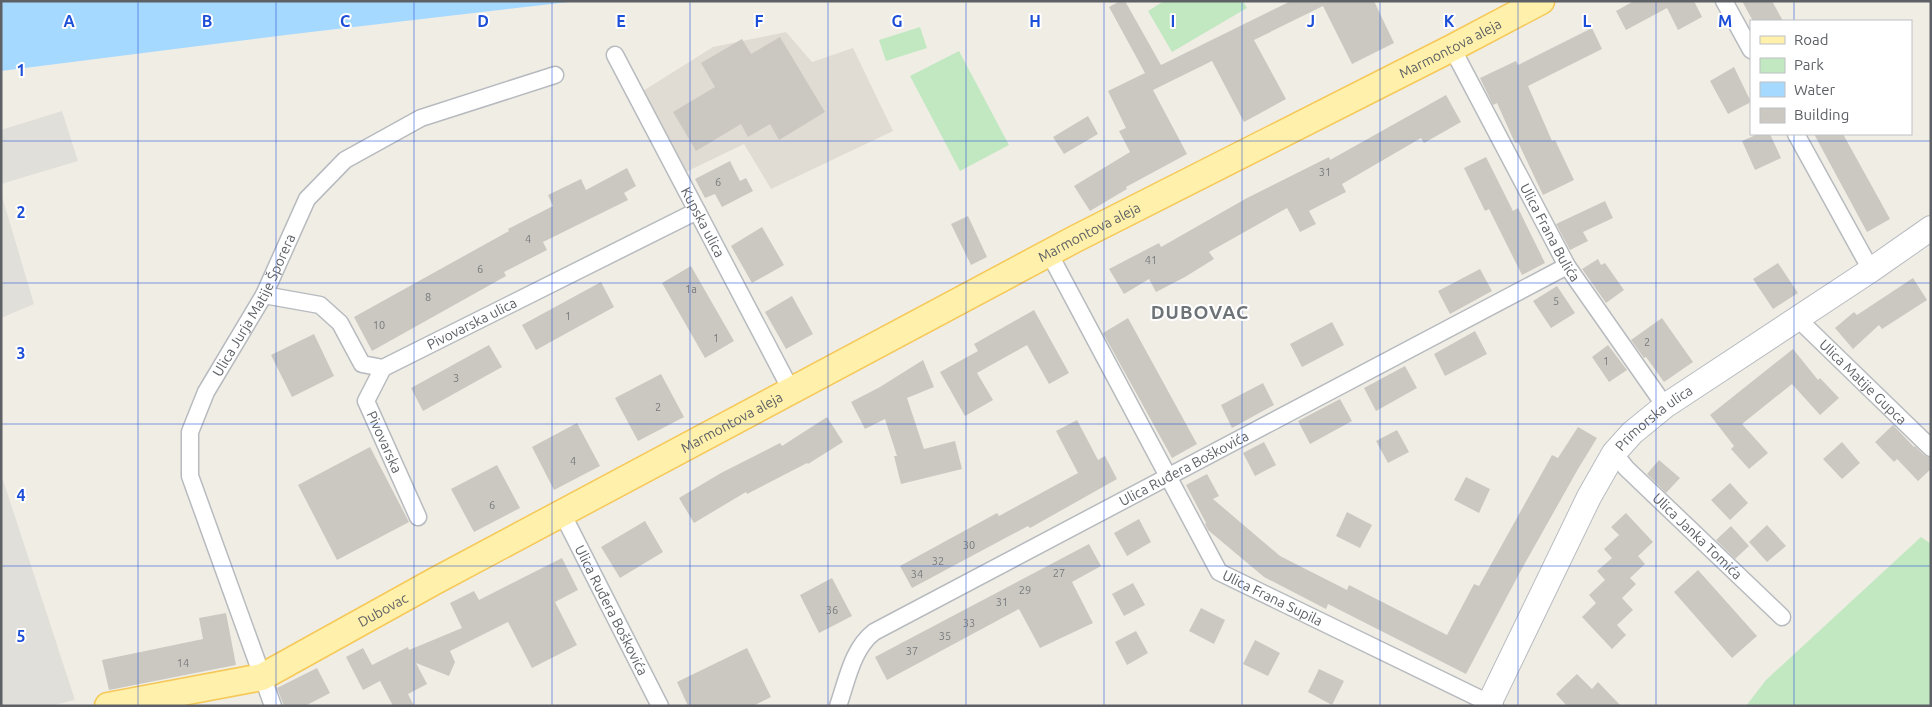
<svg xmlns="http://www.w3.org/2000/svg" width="1932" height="707" viewBox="0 0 1932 707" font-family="Ubuntu,sans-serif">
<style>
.industrial{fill:#e1dfd9}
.education{fill:#e0dcd3}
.green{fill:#c1e8c1}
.water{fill:#a6d9ff}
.building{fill:#cbc8c2}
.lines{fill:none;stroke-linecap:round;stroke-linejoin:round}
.street-casing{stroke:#b7bbbf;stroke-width:19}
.secondary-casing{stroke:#b8bcc1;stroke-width:26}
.primary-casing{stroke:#f6c858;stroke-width:29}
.street{stroke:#fff;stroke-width:16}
.secondary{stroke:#fff;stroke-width:24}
.primary{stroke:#fff1ab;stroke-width:26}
.grid{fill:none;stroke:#1d4ed8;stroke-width:1;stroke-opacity:0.55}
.labels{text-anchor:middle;stroke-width:4;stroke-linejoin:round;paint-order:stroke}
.number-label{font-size:11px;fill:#787b7d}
.street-label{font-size:14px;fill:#5d6166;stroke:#fff}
.district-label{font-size:19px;font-weight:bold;letter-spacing:1px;fill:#6e7378;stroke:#fff}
.grid-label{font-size:16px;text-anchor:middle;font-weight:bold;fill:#1d4ed8;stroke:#fff;stroke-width:4;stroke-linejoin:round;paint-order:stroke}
</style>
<rect width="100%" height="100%" fill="#f0ede5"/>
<!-- industrial -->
<path class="industrial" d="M 62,111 L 78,161 L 1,184 L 1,130 Z
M 1,193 L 34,304 L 1,318 Z
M 1,475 L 5,486 L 75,700 L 50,706 L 1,706 Z"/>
<!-- education -->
<path class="education" d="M 786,32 L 812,62 L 853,48 L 893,131 L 771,189 L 744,144 L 686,172 L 643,91 L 713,47 Z"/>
<!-- green -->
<path class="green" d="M 1164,1 L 1243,1 L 1247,8 L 1172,52 L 1148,11 Z
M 920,27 L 927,48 L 886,61 L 879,40 Z
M 959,51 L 1009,145 L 960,171 L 910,76 Z
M 1921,537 L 1931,544 L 1931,706 L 1746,706 L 1766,680 Z"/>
<!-- water -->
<path class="water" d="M 1,1 L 577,1 L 294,34 L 1,71 Z"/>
<!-- building -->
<path class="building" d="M 1120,1 L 1125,1 L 1161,65 L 1291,1 L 1374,1 L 1394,43 L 1352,64 L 1323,6 L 1254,40 L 1286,99 L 1244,122 L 1212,61 L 1153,90 L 1187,154 L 1126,187 L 1127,189 L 1090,211 L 1074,186 L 1130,152 L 1119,131 L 1126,128 L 1108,91 L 1145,73 L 1109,7 Z
M 1634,1 L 1694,1 L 1702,17 L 1678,30 L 1667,8 L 1626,30 L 1616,11 Z
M 1742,1 L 1772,1 L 1783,21 L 1753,21 Z
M 1592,28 L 1602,49 L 1528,86 L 1552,141 L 1555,140 L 1574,180 L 1543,195 L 1518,142 L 1515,143 L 1497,103 L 1493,105 L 1480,78 L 1516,61 L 1518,65 Z
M 780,37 L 825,112 L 779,140 L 770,124 L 748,137 L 741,124 L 696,151 L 673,112 L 715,87 L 701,63 L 742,39 L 751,54 Z
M 1734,67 L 1751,102 L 1728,114 L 1710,81 Z
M 1446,95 L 1461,122 L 1424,143 L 1421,138 L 1342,184 L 1346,192 L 1309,211 L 1316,224 L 1300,232 L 1287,208 L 1209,252 L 1214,259 L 1185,277 L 1156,292 L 1149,279 L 1124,294 L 1109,269 L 1159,243 L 1161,247 L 1247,198 L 1329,157 L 1330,160 Z
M 1088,116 L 1098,134 L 1064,154 L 1053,137 Z
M 1758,134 L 1770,134 L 1781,158 L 1755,170 L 1742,141 Z
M 1814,134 L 1843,134 L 1890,219 L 1867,232 Z
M 1486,157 L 1513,211 L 1518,208 L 1545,263 L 1522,275 L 1489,209 L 1485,211 L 1464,168 Z
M 730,161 L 740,181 L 746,178 L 753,191 L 722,207 L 715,194 L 705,198 L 695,179 Z
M 627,168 L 636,186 L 624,193 L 628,200 L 543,242 L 547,250 L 504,272 L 506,276 L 372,351 L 354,317 L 509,231 L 508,229 L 553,206 L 548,195 L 581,179 L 586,190 Z
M 1605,201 L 1613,218 L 1583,232 L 1588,241 L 1570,250 L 1556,224 Z
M 968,216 L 987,257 L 971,265 L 951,224 Z
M 762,227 L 784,265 L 752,283 L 731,246 Z
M 1598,259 L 1601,265 L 1605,263 L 1624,290 L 1606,303 L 1582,269 Z
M 1778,263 L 1798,293 L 1773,309 L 1753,279 Z
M 691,266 L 734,341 L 705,358 L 662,283 Z
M 1480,269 L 1492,291 L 1450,314 L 1438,291 Z
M 1913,278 L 1927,300 L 1882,329 L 1879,325 L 1853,349 L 1835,328 L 1854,312 L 1857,315 Z
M 601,282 L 614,307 L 536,350 L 522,325 Z
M 1557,286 L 1575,313 L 1551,328 L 1533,301 Z
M 792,296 L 813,334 L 786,349 L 765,312 Z
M 1034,310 L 1069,373 L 1049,384 L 1027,345 L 977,373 L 993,400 L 965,416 L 940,372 L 978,351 L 974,344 Z
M 1128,318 L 1197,444 L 1172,458 L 1103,333 Z
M 1662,318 L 1693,362 L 1664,382 L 1646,357 L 1644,358 L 1631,340 Z
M 1332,322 L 1344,345 L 1302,367 L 1290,344 Z
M 1475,331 L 1487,354 L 1445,376 L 1434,354 Z
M 314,334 L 334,376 L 292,397 L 271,355 Z
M 489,345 L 502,367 L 423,411 L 411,388 Z
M 1608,345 L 1627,370 L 1609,382 L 1592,357 Z
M 1793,349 L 1818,380 L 1820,378 L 1839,398 L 1820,415 L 1792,384 L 1742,424 L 1768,453 L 1749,469 L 1731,449 L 1734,446 L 1710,415 Z
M 923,360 L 934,387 L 907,398 L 924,449 L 955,441 L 962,469 L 901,484 L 894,456 L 897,456 L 885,419 L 865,429 L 851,402 L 880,387 Z
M 1405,366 L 1417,388 L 1376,411 L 1364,388 Z
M 661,374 L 684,417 L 638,441 L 615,398 Z
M 1263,383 L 1274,405 L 1232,428 L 1221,405 Z
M 1340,399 L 1352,421 L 1310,444 L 1298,421 Z
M 827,417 L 843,442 L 808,464 L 807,463 L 747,494 L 746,492 L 694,523 L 679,498 L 721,473 L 780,443 L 782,446 Z
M 1077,420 L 1098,460 L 1105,456 L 1117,479 L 1030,528 L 1028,526 L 912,588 L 900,566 L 997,513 L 999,516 L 1078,473 L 1056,431 Z
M 577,423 L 600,466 L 554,490 L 532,447 Z
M 1893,425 L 1914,447 L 1915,446 L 1924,455 L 1931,458 L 1931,469 L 1918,481 L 1897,459 L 1894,462 L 1875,442 Z
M 1578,427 L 1597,438 L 1578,469 L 1519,574 L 1466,674 L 1328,604 L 1326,609 L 1264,577 L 1208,530 L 1205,524 L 1206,523 L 1186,485 L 1207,474 L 1219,496 L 1213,499 L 1280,556 L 1347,590 L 1349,585 L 1447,635 L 1474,584 L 1479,586 L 1552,455 L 1558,458 Z
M 1397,430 L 1409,452 L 1388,463 L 1376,441 Z
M 1264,442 L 1276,465 L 1255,476 L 1243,453 Z
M 1842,442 L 1860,463 L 1842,479 L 1823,459 Z
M 370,447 L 409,522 L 337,560 L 298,485 Z
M 1659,460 L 1680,478 L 1666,493 L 1647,474 Z
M 497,465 L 520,508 L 474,532 L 451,489 Z
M 1466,477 L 1490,489 L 1479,513 L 1454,500 Z
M 1730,483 L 1748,503 L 1730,520 L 1711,500 Z
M 1347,512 L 1372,525 L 1360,548 L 1336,536 Z
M 1626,513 L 1653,542 L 1638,556 L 1645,564 L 1630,578 L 1636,584 L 1622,598 L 1633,610 L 1617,625 L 1626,635 L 1612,649 L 1582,617 L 1596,603 L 1589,595 L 1605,580 L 1597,571 L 1612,558 L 1604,549 L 1619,535 L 1611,527 Z
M 1139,519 L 1151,542 L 1127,556 L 1114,533 Z
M 645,521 L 663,552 L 620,578 L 601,547 Z
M 1767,525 L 1786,546 L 1767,562 L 1749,542 Z
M 1731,526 L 1749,546 L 1735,559 L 1716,540 Z
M 1089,544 L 1101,566 L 1072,582 L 1093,623 L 1040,648 L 1019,609 L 887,680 L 875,657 Z
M 562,558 L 578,590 L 555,602 L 577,645 L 532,668 L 508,622 L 450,651 L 455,662 L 449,676 L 416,663 L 427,684 L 408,694 L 414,706 L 393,706 L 380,681 L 363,690 L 346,657 L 363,648 L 372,665 L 408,647 L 409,650 L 462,628 L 450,603 L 474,591 L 479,600 Z
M 1698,570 L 1757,636 L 1732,658 L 1674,592 Z
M 832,578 L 852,616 L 819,633 L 800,595 Z
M 1133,583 L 1145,605 L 1124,616 L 1112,594 Z
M 1201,608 L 1225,620 L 1214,644 L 1189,631 Z
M 226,613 L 236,665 L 109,690 L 102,660 L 203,639 L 199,618 Z
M 1136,631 L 1148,653 L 1127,665 L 1115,642 Z
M 1255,640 L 1280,653 L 1268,676 L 1243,664 Z
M 747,648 L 771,697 L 753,706 L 688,706 L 677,682 Z
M 317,668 L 330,693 L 305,706 L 284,706 L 277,688 Z
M 1319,669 L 1344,681 L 1332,705 L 1308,692 Z
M 1577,674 L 1592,689 L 1598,682 L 1621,706 L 1567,706 L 1556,694 Z"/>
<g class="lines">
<defs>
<g id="street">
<path d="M 1724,1 L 1751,50"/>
<path id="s1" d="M 1452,48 L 1567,266 L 1665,406"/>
<path id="s2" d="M 615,55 L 791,390"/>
<path d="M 1796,134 L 1871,270"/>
<path id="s3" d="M 1049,253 L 1219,572 L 1495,706"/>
<path id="s4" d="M 264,295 L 320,305 L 340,323 L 362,364 L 383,368 L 697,211"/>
<path id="s5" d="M 1797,318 L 1931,448"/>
<path id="s6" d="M 383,368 L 366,401 L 418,517"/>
<path id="s7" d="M 1614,453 L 1626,468 L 1782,617"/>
<path id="s8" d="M 562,513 L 660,706"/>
<path id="s9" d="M 273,706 L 190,476 L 190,432 L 206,392 L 264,295 L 307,199 L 345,160 L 421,118 L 555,75"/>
<path id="s10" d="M 838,706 C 847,681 852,649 874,632 L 1567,266"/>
</g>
<g id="secondary">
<path id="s11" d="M 1488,706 L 1589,497 L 1614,453 L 1632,433 L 1665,406 L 1871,270 L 1931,228"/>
</g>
<g id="primary">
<path id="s12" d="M 108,706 L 262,677 L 435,581 L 1075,239 L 1452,48 L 1541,1"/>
</g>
</defs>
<!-- street casing -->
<use href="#street" class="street-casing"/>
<!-- secondary casing -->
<use href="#secondary" class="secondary-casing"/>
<!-- primary casing -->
<use href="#primary" class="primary-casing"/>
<!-- street -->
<use href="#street" class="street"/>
<!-- secondary -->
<use href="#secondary" class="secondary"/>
<!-- primary -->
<use href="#primary" class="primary"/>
</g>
<!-- grid -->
<path class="grid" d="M 138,1 L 138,706M 276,1 L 276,706M 414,1 L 414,706M 552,1 L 552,706M 690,1 L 690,706M 828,1 L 828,706M 966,1 L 966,706M 1104,1 L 1104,706M 1242,1 L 1242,706M 1380,1 L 1380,706M 1518,1 L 1518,706M 1656,1 L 1656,706M 1794,1 L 1794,21M 1794,134 L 1794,706M 1,141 L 1931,141M 1,283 L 1931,283M 1,424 L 1931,424M 1,566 L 1931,566"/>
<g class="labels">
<!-- number labels -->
<g class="number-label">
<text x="1325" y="176">31</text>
<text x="718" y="186">6</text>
<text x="528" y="243">4</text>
<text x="1151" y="264">41</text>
<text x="480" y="273">6</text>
<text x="691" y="293">1a</text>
<text x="428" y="301">8</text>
<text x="1556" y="305">5</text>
<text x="568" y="320">1</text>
<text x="379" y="329">10</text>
<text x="716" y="342">1</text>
<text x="1647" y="346">2</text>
<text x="1606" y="365">1</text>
<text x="456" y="382">3</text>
<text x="658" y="411">2</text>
<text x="573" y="465">4</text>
<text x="492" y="509">6</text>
<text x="969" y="549">30</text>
<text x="938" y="565">32</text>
<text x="1059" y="577">27</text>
<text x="917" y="578">34</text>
<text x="1025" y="594">29</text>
<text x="1002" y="606">31</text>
<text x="832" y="614">36</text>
<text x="969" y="627">33</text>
<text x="945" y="640">35</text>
<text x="912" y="655">37</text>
<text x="183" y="667">14</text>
</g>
<!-- street labels -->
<g class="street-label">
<text dy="5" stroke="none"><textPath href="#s12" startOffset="1501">Marmontova aleja</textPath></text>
<text dy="5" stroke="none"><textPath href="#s2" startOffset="189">Kupska ulica</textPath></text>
<text dy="5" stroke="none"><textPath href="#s12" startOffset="1096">Marmontova aleja</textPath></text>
<text dy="5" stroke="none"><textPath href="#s1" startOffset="209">Ulica Frana Bulića</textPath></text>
<text dy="5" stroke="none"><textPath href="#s9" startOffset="431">Ulica Jurja Matije Šporera</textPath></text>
<text dy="5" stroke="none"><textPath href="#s4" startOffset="251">Pivovarska ulica</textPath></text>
<text dy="5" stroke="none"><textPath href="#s5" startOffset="92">Ulica Matije Gupca</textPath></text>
<text dy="5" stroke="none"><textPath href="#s11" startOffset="336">Primorska ulica</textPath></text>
<text dy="5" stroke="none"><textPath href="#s12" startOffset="691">Marmontova aleja</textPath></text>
<text dy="5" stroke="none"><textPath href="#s6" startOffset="82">Pivovarska</textPath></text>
<text dy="5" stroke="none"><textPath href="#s10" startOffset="434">Ulica Ruđera Boškovića</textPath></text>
<text dy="5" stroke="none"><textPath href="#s7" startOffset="118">Ulica Janka Tomića</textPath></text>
<text dy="5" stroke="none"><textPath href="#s3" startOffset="421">Ulica Frana Supila</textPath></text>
<text dy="5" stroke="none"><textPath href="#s8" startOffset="109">Ulica Ruđera Boškovića</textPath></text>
<text dy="5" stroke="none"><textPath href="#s12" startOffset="295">Dubovac</textPath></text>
</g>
<!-- district labels -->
<g class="district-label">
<text x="1200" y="319">DUBOVAC</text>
</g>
</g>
<g class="grid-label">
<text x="69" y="27">A</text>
<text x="207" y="27">B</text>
<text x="345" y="27">C</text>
<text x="483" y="27">D</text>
<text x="621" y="27">E</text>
<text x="759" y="27">F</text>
<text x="897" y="27">G</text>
<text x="1035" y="27">H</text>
<text x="1173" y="27">I</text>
<text x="1311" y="27">J</text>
<text x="1449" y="27">K</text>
<text x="1587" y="27">L</text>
<text x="1725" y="27">M</text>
<text x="21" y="76">1</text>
<text x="21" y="218">2</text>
<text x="21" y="359">3</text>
<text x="21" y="501">4</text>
<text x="21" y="642">5</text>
</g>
<!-- border -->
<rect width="1932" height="707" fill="none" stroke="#5d6166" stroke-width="5"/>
<!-- legend -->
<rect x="1750" y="20" width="162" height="115" fill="#ffffff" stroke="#bec0c2"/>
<rect x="1760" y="36" width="25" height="8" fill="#fff1ab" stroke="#bec0c2"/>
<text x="1794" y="45" font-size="15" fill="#5d6166">Road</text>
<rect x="1760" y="58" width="25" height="15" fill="#c1e8c1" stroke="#bec0c2"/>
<text x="1794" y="70" font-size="15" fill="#5d6166">Park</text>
<rect x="1760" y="82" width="25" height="15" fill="#a6d9ff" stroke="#bec0c2"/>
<text x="1794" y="95" font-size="15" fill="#5d6166">Water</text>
<rect x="1760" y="108" width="25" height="15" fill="#cbc8c2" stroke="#bec0c2"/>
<text x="1794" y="120" font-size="15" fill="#5d6166">Building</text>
</svg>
